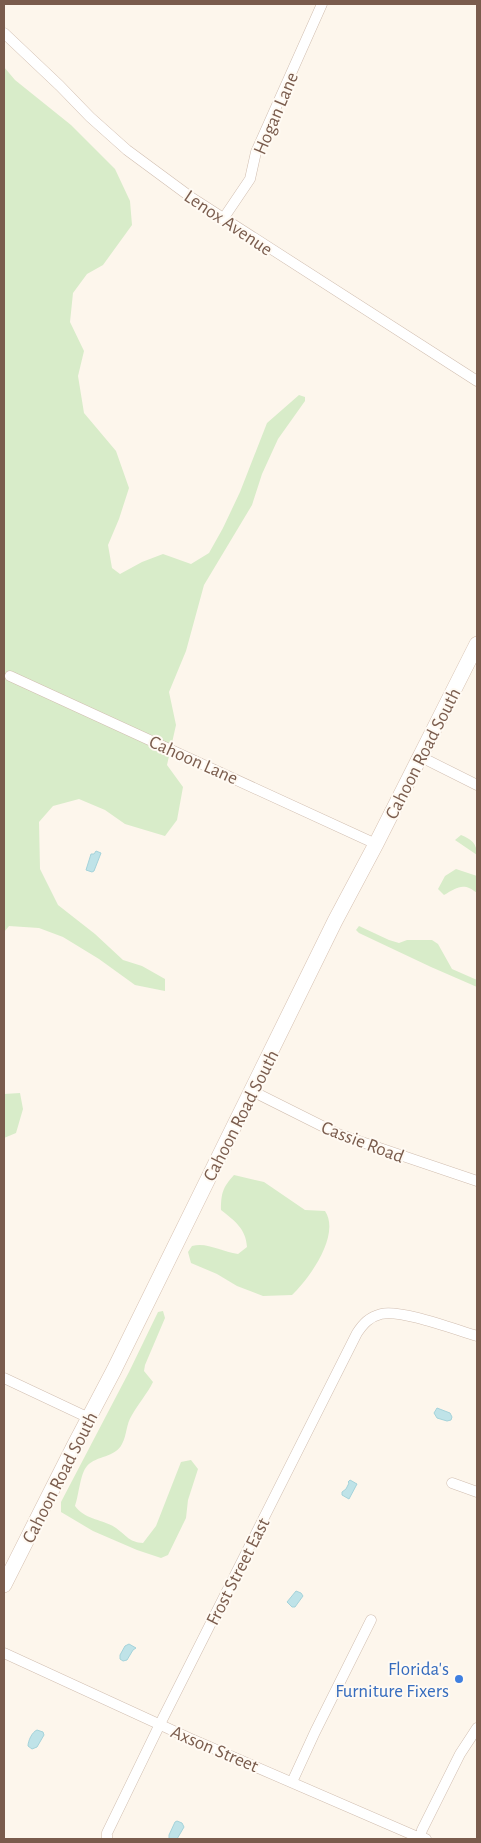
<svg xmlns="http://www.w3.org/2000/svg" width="481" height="1843" viewBox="0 0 481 1843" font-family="'Alegreya Sans',sans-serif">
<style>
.green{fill:#d8ecc9}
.water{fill:#bfe3e8;stroke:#a5d3da}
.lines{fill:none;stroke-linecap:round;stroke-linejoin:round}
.street-casing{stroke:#d1beb0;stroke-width:11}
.secondary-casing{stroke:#d6c0b0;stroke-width:16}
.street{stroke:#fff;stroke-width:10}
.secondary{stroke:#fff;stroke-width:15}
.shop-dot{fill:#3f7fe0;stroke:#fffaf3;stroke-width:2}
.labels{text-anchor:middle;stroke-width:4;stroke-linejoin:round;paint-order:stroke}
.street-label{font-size:19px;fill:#7a5c4d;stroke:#fffaf3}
.shop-label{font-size:19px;fill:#366cbe;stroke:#fffaf3;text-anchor:end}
</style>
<rect width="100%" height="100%" fill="#fdf6ec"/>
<!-- green -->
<path class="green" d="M 4,67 L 15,80 L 71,125 L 115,169 L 130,201 L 132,225 L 103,265 L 87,274 L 73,293 L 70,322 L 84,351 L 78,376 L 84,413 L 116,451 L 129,488 L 119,519 L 108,545 L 112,568 L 120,574 L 142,562 L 163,554 L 191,564 L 209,553 L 223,528 L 240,492 L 267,423 L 299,395 L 305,397 L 305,401 L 278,439 L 262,474 L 252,505 L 204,585 L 186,651 L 169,692 L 176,725 L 167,765 L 183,787 L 177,820 L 165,836 L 125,824 L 105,810 L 79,799 L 53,806 L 39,822 L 40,869 L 58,905 L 95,934 L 123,960 L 142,966 L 165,979 L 165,991 L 135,985 L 99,959 L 63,937 L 39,928 L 9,926 L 4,932 Z
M 461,835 C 471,839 477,843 477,855 L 455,840 Z
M 456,869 L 477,876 L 477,893 C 464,882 457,887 444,895 L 438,889 L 445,876 Z
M 359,926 L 389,940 L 399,943 L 407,940 L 432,940 L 438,944 L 452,969 L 477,980 L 477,987 L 431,967 L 359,933 L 356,930 Z
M 20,1093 L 23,1109 L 16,1133 L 4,1138 L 4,1094 Z
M 234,1175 L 264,1182 L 305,1210 L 325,1211 C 341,1235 309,1279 292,1295 L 263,1296 L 237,1286 L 217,1274 L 191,1263 L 188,1252 L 192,1246 C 208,1242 221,1252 238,1254 L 247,1247 C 246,1229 235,1221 221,1210 C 221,1193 223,1187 234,1175 Z
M 163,1311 L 165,1318 L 145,1365 L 144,1371 L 153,1382 C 147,1394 138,1404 132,1415 C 126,1424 127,1435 122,1444 C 115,1458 97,1455 87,1466 C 80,1474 79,1495 75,1506 C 85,1520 103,1519 116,1528 C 127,1536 129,1542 143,1543 L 156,1526 L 181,1462 L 191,1460 L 198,1469 L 188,1500 L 186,1518 L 168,1555 L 161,1558 L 137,1550 L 93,1531 L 61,1512 L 61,1502 L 129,1372 L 158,1312 Z"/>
<!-- water -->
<path class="water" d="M 96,851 L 101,853 L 94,871 L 92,872 L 86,870 L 91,854 L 94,854 Z
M 437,1408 L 450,1413 L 452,1417 L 451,1420 L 447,1421 L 437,1418 L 434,1413 Z
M 350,1480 L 357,1484 L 349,1499 L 342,1495 L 342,1492 L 346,1489 L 349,1483 L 348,1482 Z
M 296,1591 L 301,1593 L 303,1596 L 295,1607 L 292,1607 L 287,1602 Z
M 129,1644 L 136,1648 L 133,1650 L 127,1660 L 123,1661 L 120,1659 L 120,1655 L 125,1646 Z
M 37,1730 L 43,1732 L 44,1735 L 37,1747 L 32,1749 L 28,1746 C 28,1741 32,1732 37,1730 Z
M 177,1821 L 182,1823 L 184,1827 L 177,1839 L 169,1839 L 169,1835 L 175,1822 Z"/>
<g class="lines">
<defs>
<path id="street" d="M 4,33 L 60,86 L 90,117 L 127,150 L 192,198 L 477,381
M 223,219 L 250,179 L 256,152 L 322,4
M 10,676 L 376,844
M 421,757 L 477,785
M 252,1091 L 338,1134 L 477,1181
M 4,1378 L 89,1418
M 452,1483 L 477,1492
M 4,1653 L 189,1738 L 420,1838 L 426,1839
M 292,1782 L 315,1732 L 371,1620
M 107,1839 L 107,1833 L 160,1724 L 357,1333 C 363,1324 369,1317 381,1314 C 401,1309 456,1330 477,1336
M 420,1839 L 422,1830 L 460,1754 L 477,1728"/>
<path id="secondary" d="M 4,1585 L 74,1446 L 114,1370 L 335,921 L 376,844 L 477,644"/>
</defs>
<!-- street casing -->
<use href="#street" class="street-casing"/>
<!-- secondary casing -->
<use href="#secondary" class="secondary-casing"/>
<!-- street -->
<use href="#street" class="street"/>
<!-- secondary -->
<use href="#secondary" class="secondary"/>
</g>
<!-- markers -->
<circle class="shop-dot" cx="459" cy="1679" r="5"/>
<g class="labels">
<!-- street labels -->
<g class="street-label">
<text transform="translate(275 113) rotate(-67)" y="7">Hogan Lane</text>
<text transform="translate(229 222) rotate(34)" y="7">Lenox Avenue</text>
<text transform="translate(422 753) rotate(-63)" y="7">Cahoon Road South</text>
<text transform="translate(194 759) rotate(24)" y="7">Cahoon Lane</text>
<text transform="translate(240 1115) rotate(-63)" y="7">Cahoon Road South</text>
<text transform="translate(363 1141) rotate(21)" y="7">Cassie Road</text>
<text transform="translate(59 1477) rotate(-63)" y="7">Cahoon Road South</text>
<text transform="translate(237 1571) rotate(-63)" y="7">Frost Street East</text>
<text transform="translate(215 1748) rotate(23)" y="7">Axson Street</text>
</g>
<!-- shop labels -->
<g class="shop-label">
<text x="449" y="1675">Florida's<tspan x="449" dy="22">Furniture Fixers</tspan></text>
</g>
</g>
<!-- border -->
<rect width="481" height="1843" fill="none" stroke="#7a5c4d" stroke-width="10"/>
</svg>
